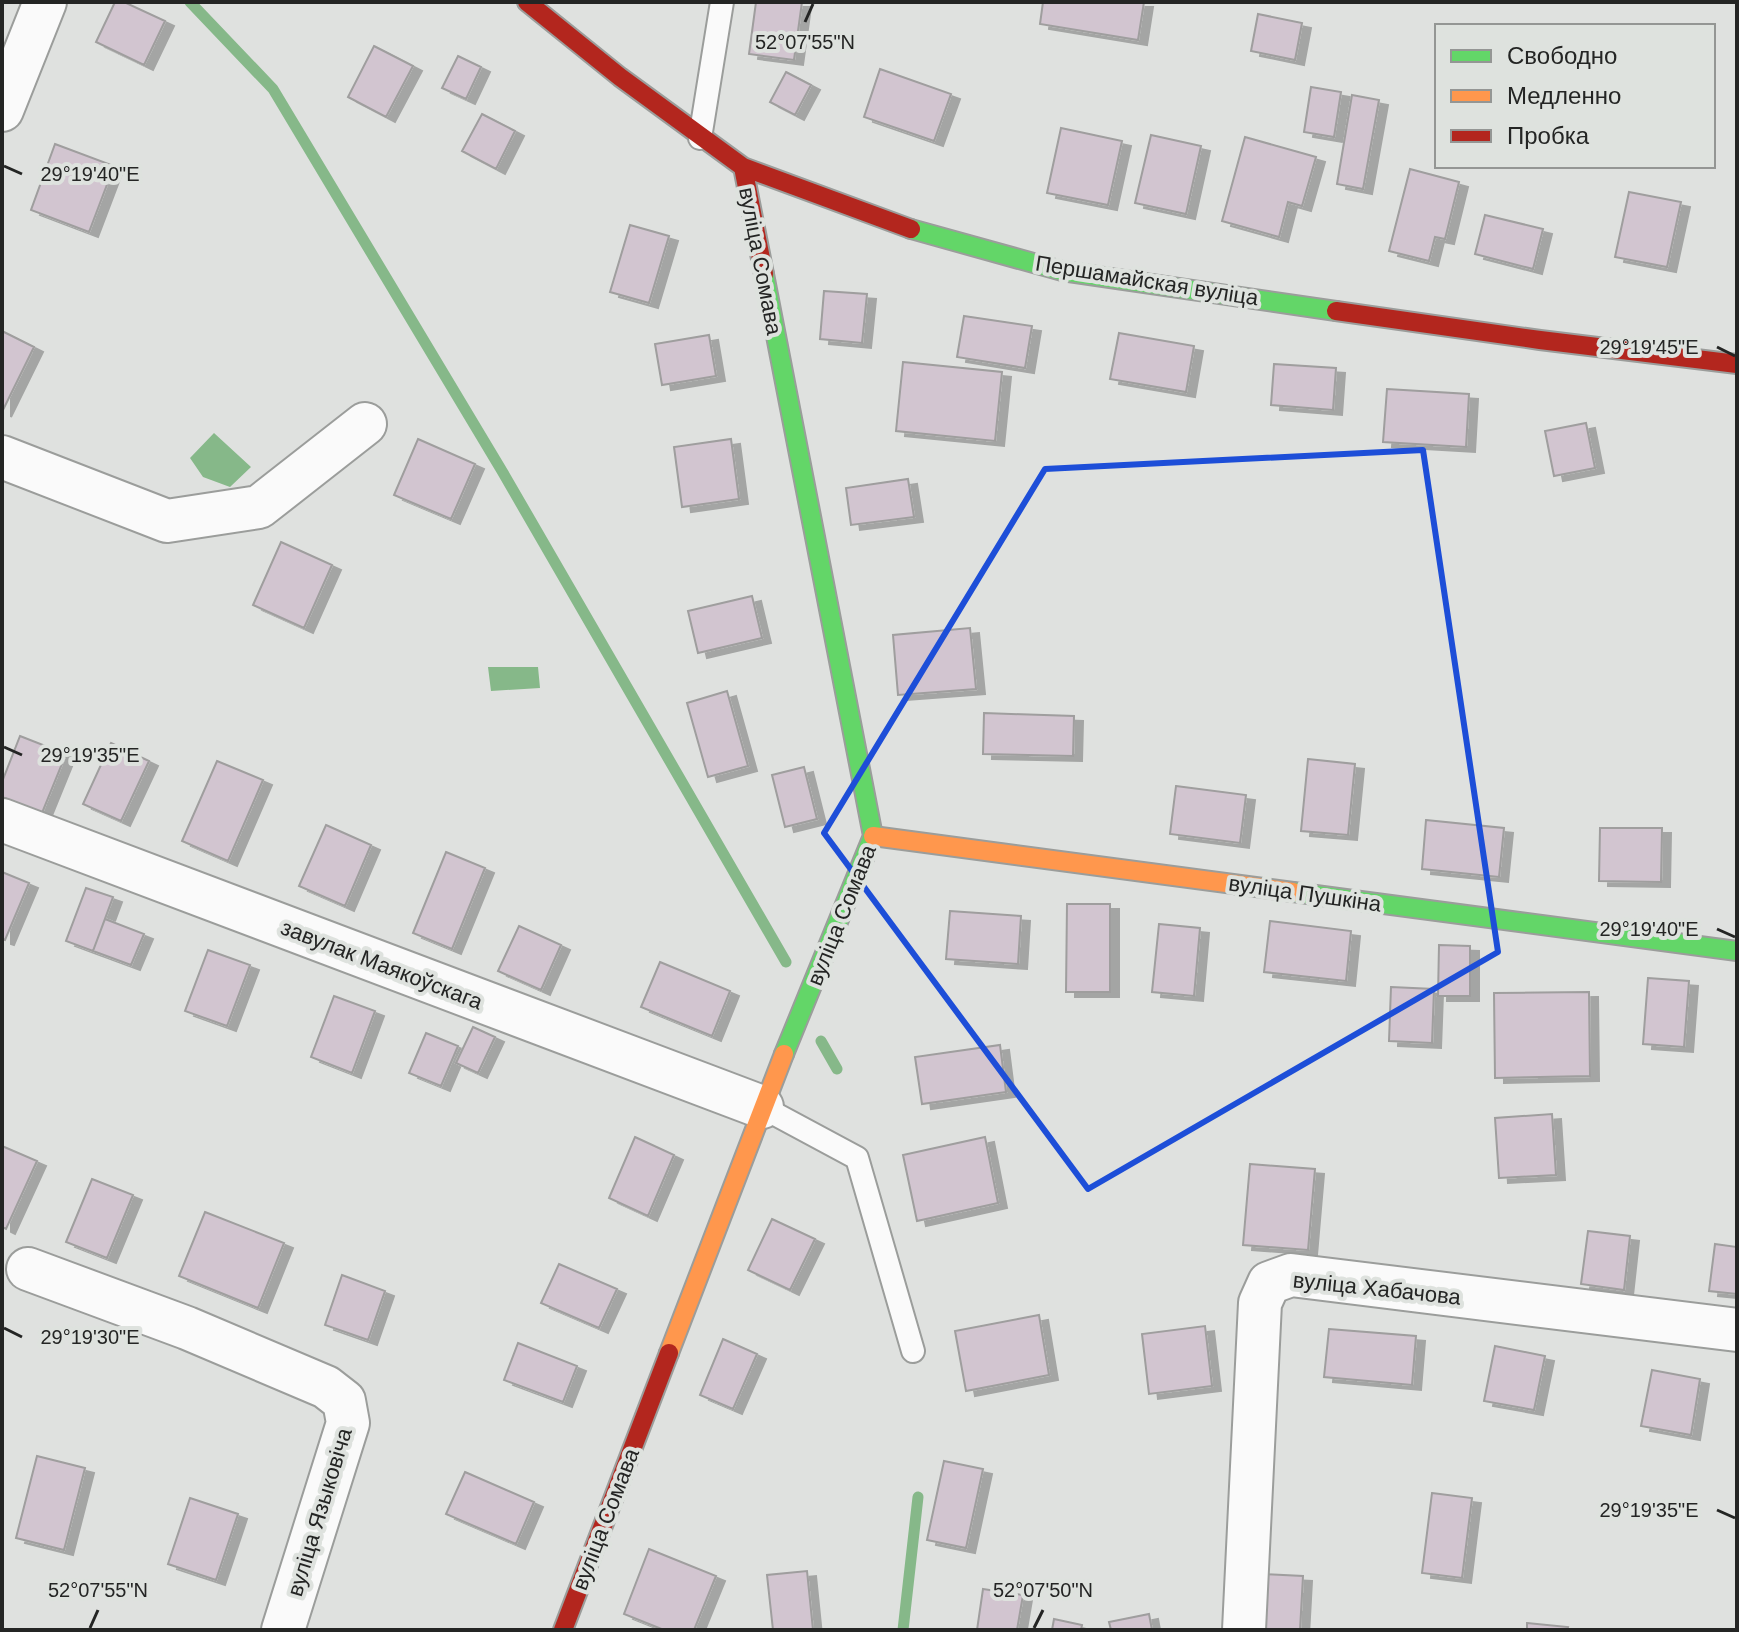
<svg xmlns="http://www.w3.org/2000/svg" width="1739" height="1632" viewBox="0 0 1739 1632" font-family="Arial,sans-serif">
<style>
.water{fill:#86b889}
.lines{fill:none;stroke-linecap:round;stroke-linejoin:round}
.stream{stroke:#86b889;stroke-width:11}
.building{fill:#d2c5d0;stroke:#9f9e9e;stroke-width:2;filter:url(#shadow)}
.lane-casing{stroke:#9b9d9b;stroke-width:26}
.street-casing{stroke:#9b9d9b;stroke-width:46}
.fast-casing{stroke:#9b9d9b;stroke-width:22}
.slow-casing{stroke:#9b9d9b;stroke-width:22}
.jam-casing{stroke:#9b9d9b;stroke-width:22}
.lane{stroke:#fafafa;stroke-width:22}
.street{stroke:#fafafa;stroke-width:42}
.fast{stroke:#63d668;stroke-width:18}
.slow{stroke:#ff974d;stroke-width:18}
.jam{stroke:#b3261e;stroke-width:18}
.marked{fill:none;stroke:#1d4ed8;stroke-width:6;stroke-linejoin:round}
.ticks{fill:none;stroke:#242524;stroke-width:3}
.labels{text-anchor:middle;stroke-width:8;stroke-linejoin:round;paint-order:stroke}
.street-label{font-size:22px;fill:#242524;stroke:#dee2de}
.ticks-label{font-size:20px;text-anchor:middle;fill:#242524;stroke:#dee2de;stroke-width:8;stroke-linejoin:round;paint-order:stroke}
</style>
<defs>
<filter id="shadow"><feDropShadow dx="9" dy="5" stdDeviation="0" flood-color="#0004"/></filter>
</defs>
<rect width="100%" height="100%" fill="#dfe1df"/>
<!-- water -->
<path class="water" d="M 214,433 L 251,467 L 230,487 L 203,477 L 190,458 Z
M 488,667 L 538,667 L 540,688 L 491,691 Z"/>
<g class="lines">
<!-- stream -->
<path class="stream" d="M 190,2 L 273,89 L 502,471 L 786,962
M 821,1041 L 837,1069
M 903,1630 L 918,1497"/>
</g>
<!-- building -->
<path class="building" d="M 115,2 L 124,2 L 165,21 L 144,65 L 96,42 Z
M 756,2 L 802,2 L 794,60 L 749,54 Z
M 1043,2 L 1144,2 L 1138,40 L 1040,24 Z
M 1258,14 L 1302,23 L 1295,60 L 1251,51 Z
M 374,46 L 413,66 L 386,117 L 348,97 Z
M 458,56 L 481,67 L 466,99 L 442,88 Z
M 880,69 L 951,94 L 934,141 L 864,117 Z
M 786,72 L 811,85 L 795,115 L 770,102 Z
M 1311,87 L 1341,92 L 1334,137 L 1304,132 Z
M 1352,95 L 1379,100 L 1363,189 L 1337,184 Z
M 482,114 L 515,131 L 496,169 L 462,151 Z
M 1061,128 L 1122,141 L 1108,205 L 1047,193 Z
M 1151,135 L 1201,146 L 1186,214 L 1135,203 Z
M 1245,137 L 1316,157 L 1302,206 L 1288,202 L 1279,237 L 1222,221 Z
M 55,144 L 114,166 L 89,232 L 31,210 Z
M 1410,169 L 1459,182 L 1445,239 L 1435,237 L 1429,261 L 1389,251 Z
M 1629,192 L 1681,202 L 1667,267 L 1615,257 Z
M 1485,215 L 1543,229 L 1533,269 L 1475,254 Z
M 630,225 L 669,236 L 649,303 L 610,292 Z
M 824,291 L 867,294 L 862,343 L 820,339 Z
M 964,316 L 1032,326 L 1025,368 L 957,357 Z
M 2,331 L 34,347 L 2,412 Z
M 1119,333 L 1194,346 L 1186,392 L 1110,379 Z
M 709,335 L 716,376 L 662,385 L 655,344 Z
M 903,362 L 1002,372 L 995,441 L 896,431 Z
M 1274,364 L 1336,368 L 1333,410 L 1271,405 Z
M 1387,389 L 1469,394 L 1466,447 L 1383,442 Z
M 1586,423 L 1595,468 L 1554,476 L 1545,431 Z
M 418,439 L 475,464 L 451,519 L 394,495 Z
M 731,439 L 739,499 L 682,507 L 674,447 Z
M 908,479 L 914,517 L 851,525 L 846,488 Z
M 281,542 L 332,565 L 304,628 L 253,605 Z
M 752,596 L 762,638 L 698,653 L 688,611 Z
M 970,628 L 976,689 L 898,695 L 893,635 Z
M 727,691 L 748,766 L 708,777 L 687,703 Z
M 984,713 L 1074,716 L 1073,756 L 983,754 Z
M 20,736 L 66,754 L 42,813 L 2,797 L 2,782 Z
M 111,743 L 149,761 L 121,821 L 83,804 Z
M 1308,759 L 1355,764 L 1348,835 L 1301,831 Z
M 217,761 L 263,780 L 228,861 L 182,841 Z
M 804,767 L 817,819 L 785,827 L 772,775 Z
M 1176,786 L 1246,795 L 1240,843 L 1170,834 Z
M 1426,820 L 1504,828 L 1499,877 L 1422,869 Z
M 326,825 L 371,845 L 345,906 L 299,886 Z
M 1600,828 L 1662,828 L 1661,882 L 1599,881 Z
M 446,852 L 485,868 L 452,949 L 413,933 Z
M 2,872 L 29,883 L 5,940 L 2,939 Z
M 86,888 L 113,897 L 93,951 L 66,941 Z
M 1067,904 L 1110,904 L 1110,992 L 1066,992 Z
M 950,911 L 1021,916 L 1018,964 L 946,959 Z
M 105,919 L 144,934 L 131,965 L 93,951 Z
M 1270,921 L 1351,931 L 1346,981 L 1264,972 Z
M 1159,924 L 1200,928 L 1194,996 L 1152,992 Z
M 519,926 L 561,945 L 541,990 L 498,971 Z
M 1439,945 L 1470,946 L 1470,996 L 1438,996 Z
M 208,950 L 250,965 L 227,1026 L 185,1011 Z
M 660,962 L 730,991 L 712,1036 L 641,1007 Z
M 1648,978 L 1689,981 L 1684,1047 L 1643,1044 Z
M 1391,987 L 1434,989 L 1432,1043 L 1389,1041 Z
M 1589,992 L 1590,1076 L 1495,1078 L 1494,993 Z
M 334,996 L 375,1011 L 352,1073 L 311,1057 Z
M 473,1027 L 495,1037 L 478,1073 L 456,1063 Z
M 426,1033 L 458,1046 L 441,1086 L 409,1073 Z
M 1000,1045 L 1006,1092 L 922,1104 L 915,1057 Z
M 1552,1114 L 1556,1175 L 1499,1178 L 1495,1118 Z
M 635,1137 L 674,1155 L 648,1216 L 609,1198 Z
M 985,1137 L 998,1203 L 917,1221 L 903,1155 Z
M 2,1146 L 37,1161 L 6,1229 L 2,1227 Z
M 1250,1164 L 1315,1169 L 1308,1250 L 1243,1245 Z
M 92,1179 L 133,1195 L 107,1258 L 66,1242 Z
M 205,1212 L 284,1243 L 258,1308 L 179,1276 Z
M 772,1219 L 815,1239 L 790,1290 L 748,1270 Z
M 1588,1231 L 1630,1236 L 1624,1290 L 1581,1284 Z
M 1715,1244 L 1737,1247 L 1737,1294 L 1709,1291 Z
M 559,1264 L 617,1289 L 599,1328 L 541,1303 Z
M 342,1275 L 385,1291 L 368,1340 L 325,1325 Z
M 1039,1315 L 1049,1375 L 966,1391 L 955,1331 Z
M 1205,1326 L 1212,1386 L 1149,1394 L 1142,1334 Z
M 1329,1329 L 1416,1336 L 1412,1385 L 1324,1377 Z
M 723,1339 L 757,1354 L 733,1409 L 700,1395 Z
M 518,1343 L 577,1366 L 563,1402 L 504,1380 Z
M 1495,1346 L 1545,1356 L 1534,1410 L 1484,1401 Z
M 1652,1370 L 1700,1379 L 1691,1435 L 1641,1426 Z
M 37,1456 L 85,1468 L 64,1550 L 16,1538 Z
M 944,1461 L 983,1469 L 966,1548 L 927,1540 Z
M 465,1472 L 534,1502 L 516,1544 L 446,1514 Z
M 1432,1493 L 1472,1498 L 1462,1578 L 1422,1573 Z
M 190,1498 L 238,1514 L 216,1580 L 168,1564 Z
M 649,1549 L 716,1576 L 694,1630 L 664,1630 L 624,1614 Z
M 807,1571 L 813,1630 L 773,1630 L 767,1575 Z
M 1263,1574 L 1303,1576 L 1300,1630 L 1260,1630 Z
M 983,1589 L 1023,1595 L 1017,1630 L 977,1630 Z
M 1149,1614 L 1152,1630 L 1111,1630 L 1109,1622 Z
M 1054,1619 L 1082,1625 L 1081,1630 L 1052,1630 Z
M 1527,1623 L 1568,1627 L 1567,1630 L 1527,1630 Z"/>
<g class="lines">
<defs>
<path id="lane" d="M 700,138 L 722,2
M 762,1107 L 857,1158 L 913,1351"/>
<path id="street" d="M 2,110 L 45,2
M 2,457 L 167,521 L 259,507 L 365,424
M 2,820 L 762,1107
M 28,1269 L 187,1328 L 326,1387 L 344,1401 L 348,1423 L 283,1630
M 1244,1630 L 1260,1303 L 1269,1283 L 1291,1275 L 1737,1330"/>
<path id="fast" d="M 911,229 L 1062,271 L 1336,311
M 764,274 L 873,836 L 784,1054
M 1293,892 L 1737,951"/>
<path id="slow" d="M 873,836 L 1293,892
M 669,1353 L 784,1054"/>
<path id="jam" d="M 527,2 L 620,77 L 743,167 L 911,229
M 743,167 L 764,274
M 1336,311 L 1540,340 L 1737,364
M 563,1630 L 669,1353"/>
</defs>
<!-- lane casing -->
<use href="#lane" class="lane-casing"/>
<!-- street casing -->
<use href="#street" class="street-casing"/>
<!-- fast casing -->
<use href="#fast" class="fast-casing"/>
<!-- slow casing -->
<use href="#slow" class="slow-casing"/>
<!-- jam casing -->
<use href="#jam" class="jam-casing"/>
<!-- lane -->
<use href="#lane" class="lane"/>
<!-- street -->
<use href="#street" class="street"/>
<!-- fast -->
<use href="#fast" class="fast"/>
<!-- slow -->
<use href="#slow" class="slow"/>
<!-- jam -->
<use href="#jam" class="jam"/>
</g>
<!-- marked area -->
<path class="marked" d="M 1423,450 L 1498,952 L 1088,1189 L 824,833 L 1045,469 Z"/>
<!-- ticks -->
<path class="ticks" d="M 805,22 L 813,4M 4,166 L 22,174M 1717,347 L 1735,356M 4,747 L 22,755M 1717,929 L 1735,937M 4,1328 L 22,1337M 1717,1510 L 1735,1518M 90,1628 L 98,1610M 1034,1628 L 1043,1610"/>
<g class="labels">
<!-- street labels -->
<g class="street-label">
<text transform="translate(761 261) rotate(79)" y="8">вуліца Сомава</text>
<text transform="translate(1147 280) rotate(9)" y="8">Першамайская вуліца</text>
<text transform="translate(1305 893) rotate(8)" y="8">вуліца Пушкіна</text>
<text transform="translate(841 915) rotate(-68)" y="8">вуліца Сомава</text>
<text transform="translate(382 964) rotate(21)" y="8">завулак Маякоўскага</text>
<text transform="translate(1377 1288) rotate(6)" y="8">вуліца Хабачова</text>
<text transform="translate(319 1512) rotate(-73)" y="8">вуліца Языковіча</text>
<text transform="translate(605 1519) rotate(-69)" y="8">вуліца Сомава</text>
</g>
</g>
<g class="ticks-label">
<text x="805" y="49">52°07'55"N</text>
<text x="90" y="181">29°19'40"E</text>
<text x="1649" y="354">29°19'45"E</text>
<text x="90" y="762">29°19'35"E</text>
<text x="1649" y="936">29°19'40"E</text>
<text x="90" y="1344">29°19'30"E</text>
<text x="1649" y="1517">29°19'35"E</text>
<text x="98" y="1597">52°07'55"N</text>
<text x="1043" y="1597">52°07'50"N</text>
</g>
<!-- border -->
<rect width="1739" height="1632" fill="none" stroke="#242524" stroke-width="8"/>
<!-- legend -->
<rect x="1435" y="24" width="280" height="144" fill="#dee2de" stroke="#949694" stroke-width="2"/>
<rect x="1451" y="50" width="40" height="12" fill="#63d668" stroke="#949694" stroke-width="2"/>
<text x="1507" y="64" font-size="24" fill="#242524">Свободно</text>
<rect x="1451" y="90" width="40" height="12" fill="#ff974d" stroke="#949694" stroke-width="2"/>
<text x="1507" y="104" font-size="24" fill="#242524">Медленно</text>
<rect x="1451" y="130" width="40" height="12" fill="#b3261e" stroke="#949694" stroke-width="2"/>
<text x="1507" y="144" font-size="24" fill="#242524">Пробка</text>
</svg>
